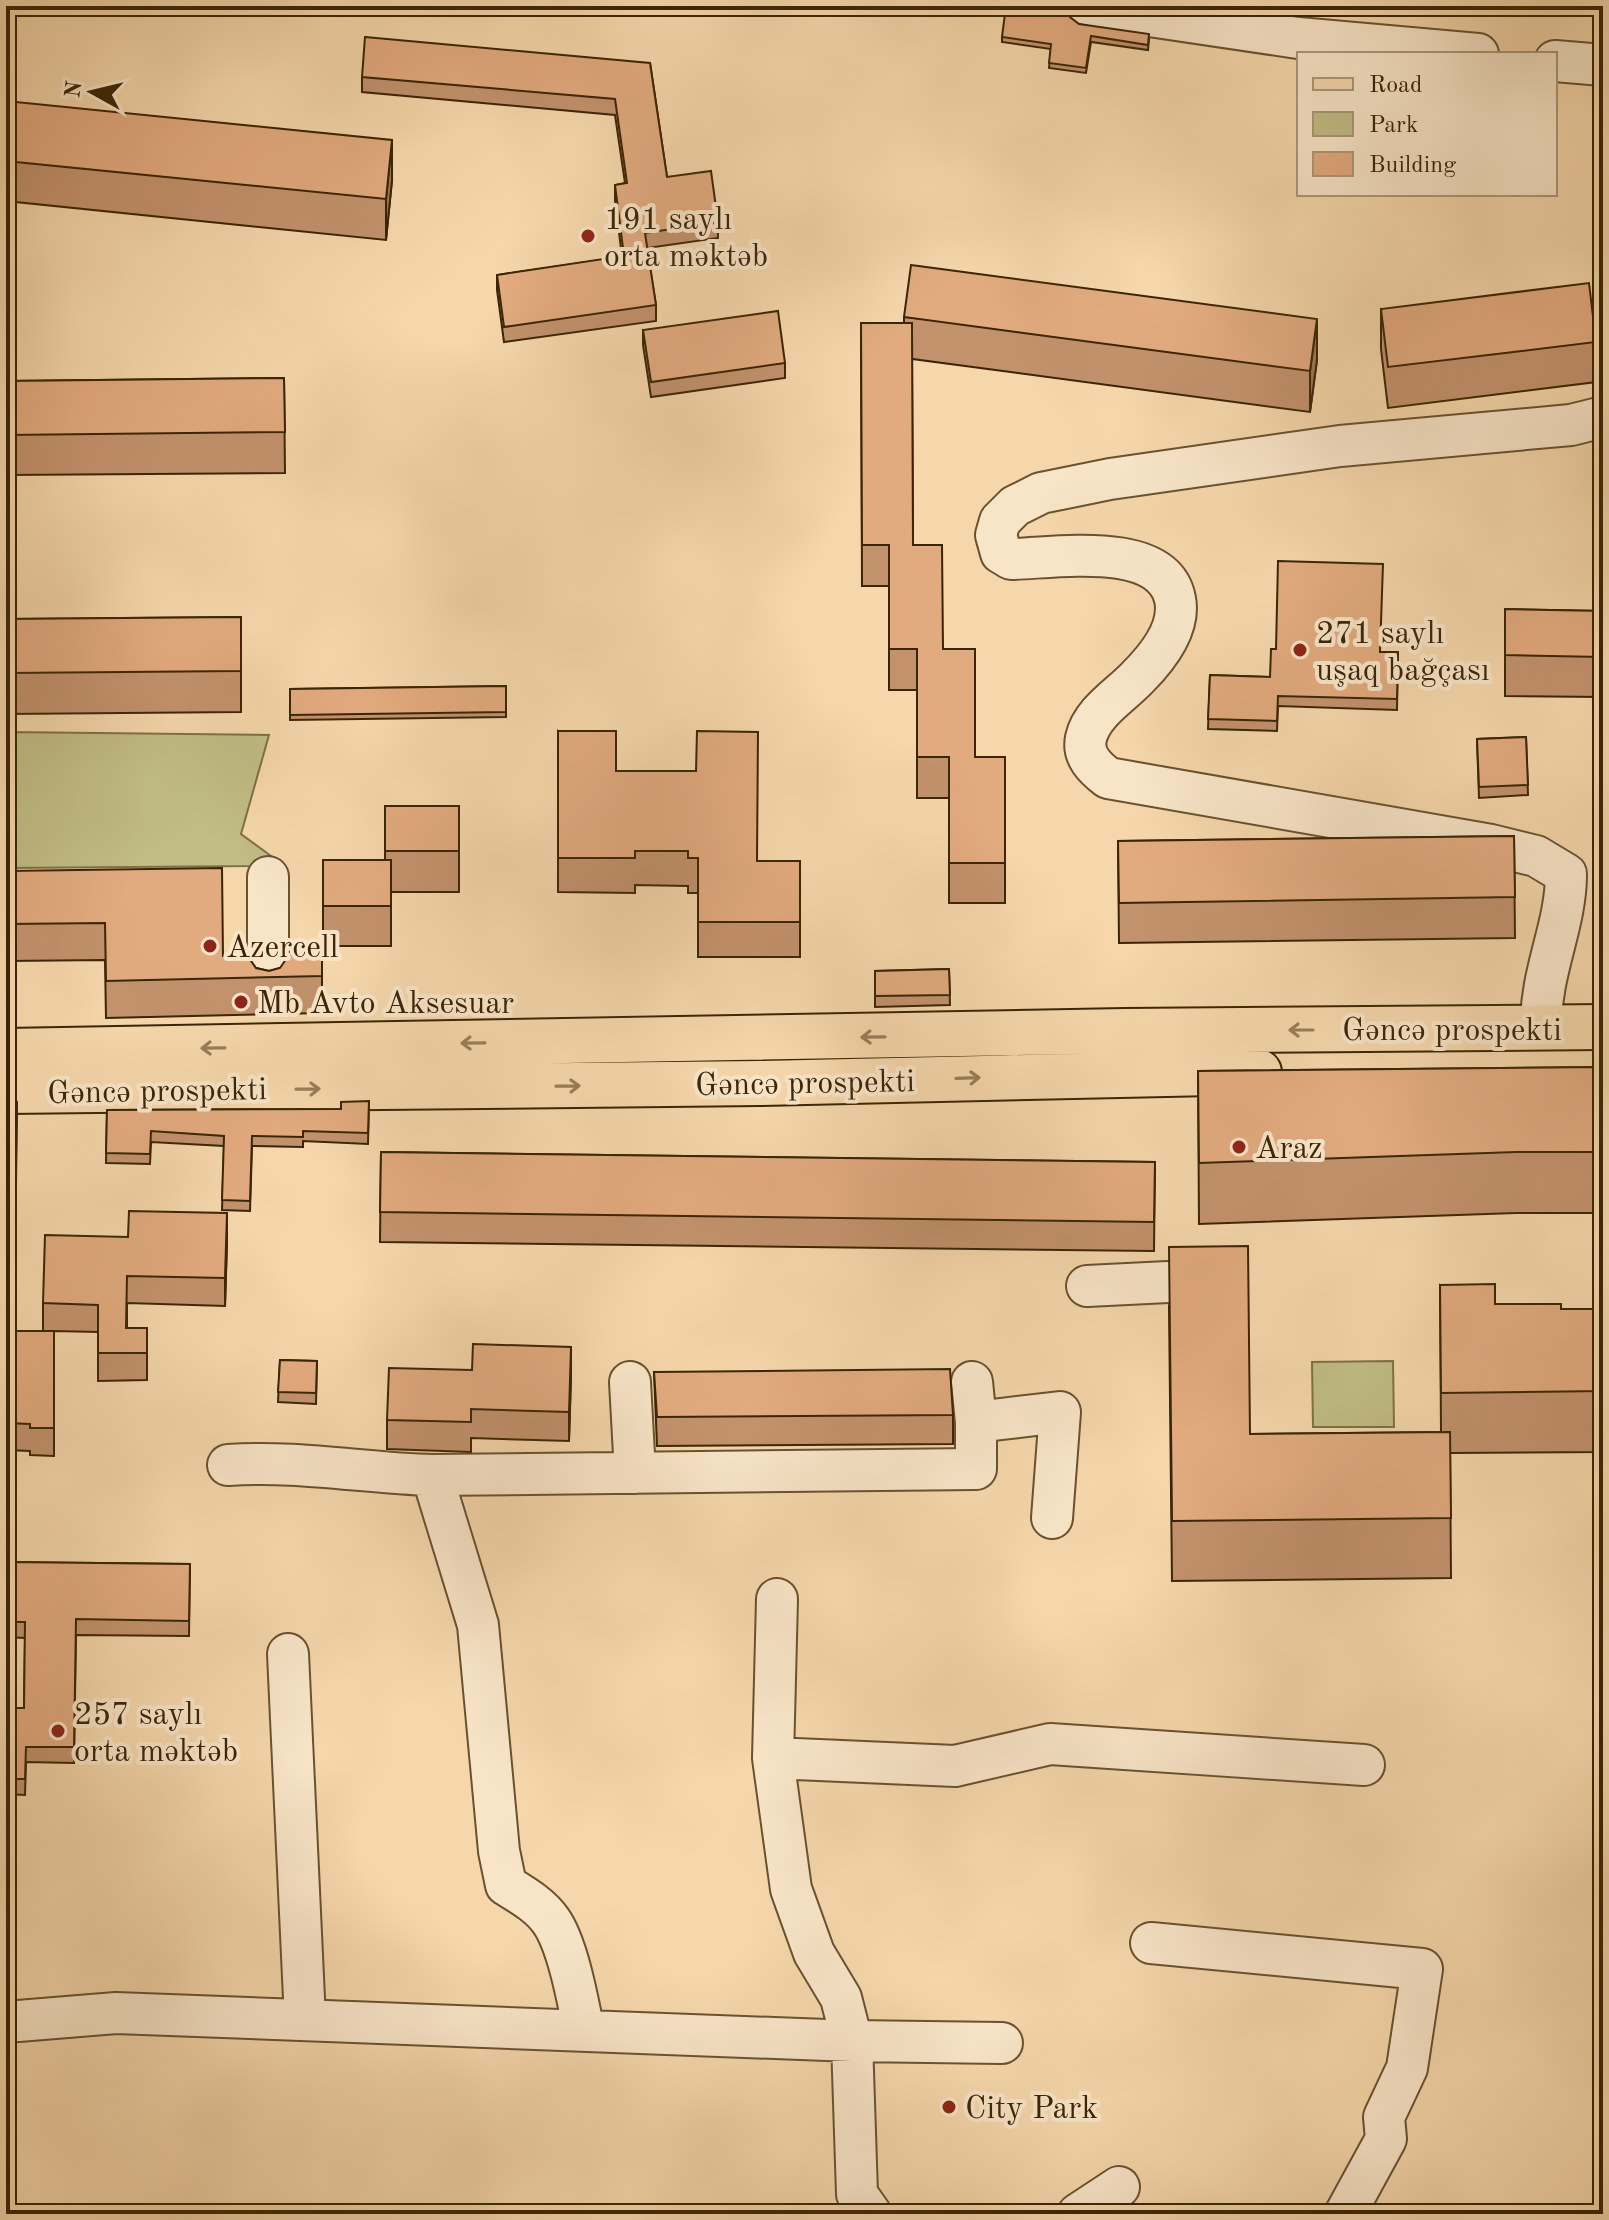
<svg xmlns="http://www.w3.org/2000/svg" width="1609" height="2220" viewBox="0 0 1609 2220" font-family="'Old Standard TT',serif">
<style>
.green{fill:#c1bd85;stroke:#7e7146;stroke-width:2}
.lines{fill:none;stroke-linecap:round;stroke-linejoin:round}
.minor-casing{stroke:#69522f;stroke-width:44}
.major-casing{stroke:#3a2506;stroke-width:48}
.minor{stroke:#f8e5c8;stroke-width:40}
.major{stroke:#f5d7ab;stroke-width:44}
.wall{fill:#c2926d;stroke:#3a2506;stroke-width:2}
.shaded-wall{fill:#9e7759;stroke:#3a2506;stroke-width:2}
.building{fill:#e2aa7f;stroke:#3a2506;stroke-width:2}
.oneway{stroke:#987e58}
.poi-dot{fill:#8f2418;stroke:#f8e5c8;stroke-width:3}
.labels{text-anchor:middle;stroke-width:8;stroke-linejoin:round;paint-order:stroke}
.poi-label{font-size:32px;fill:#3a2506;stroke:#f8e5c8;text-anchor:start}
.street-label{font-size:32px;fill:#3a2506;stroke:#f8e5c8}
</style>
<rect width="100%" height="100%" fill="#f5d7ab"/>
<filter id="stains"><feTurbulence type="fractalNoise" baseFrequency=".0025" numOctaves="4"/><feColorMatrix values="0 0 0 0 .2 0 0 0 0 .09 0 0 0 0 .02 0 0 0 .5 -.17"/></filter>
<radialGradient id="worn" r=".72"><stop offset=".6" stop-color="#630" stop-opacity="0"/><stop offset="1" stop-color="#630" stop-opacity=".3"/></radialGradient>
<!-- green -->
<path class="green" d="M 6,732 L 269,735 L 241,834 L 271,856 L 256,866 L 6,868 Z
M 1393,1361 L 1394,1427 L 1313,1427 L 1312,1362 Z"/>
<g class="lines">
<defs>
<path id="minor" d="M 1082,6 L 1298,38 L 1478,54
M 1555,61 L 1603,65
M 268,985 L 268,877
M 1541,1029 C 1540,971 1566,927 1566,874 L 1536,856 L 1491,845 L 1108,778 C 1095,768 1082,756 1086,738 C 1092,712 1120,696 1137,678 C 1157,658 1181,628 1175,599 C 1163,540 1056,558 1011,559 L 1001,553 L 996,535 L 1000,521 L 1015,506 L 1041,493 L 1110,479 L 1340,446 L 1571,425 L 1603,417
M 1087,1286 L 1168,1282
M 630,1382 L 635,1473
M 972,1382 L 976,1422
M 228,1465 C 296,1460 364,1473 432,1475 L 976,1469 L 976,1422 L 1060,1412 L 1052,1518
M 432,1475 L 478,1625 L 499,1851 L 506,1885 C 522,1895 540,1905 551,1921 C 568,1945 578,2002 584,2031
M 777,1599 L 773,1758 L 791,1889 L 814,1953 L 841,1998 L 852,2041 L 857,2194 L 871,2214
M 288,1654 L 305,2020
M 773,1758 L 955,1766 L 1050,1744 L 1364,1765
M 1151,1943 L 1422,1969 L 1407,2068 L 1384,2117 L 1386,2139 L 1345,2214
M 6,2022 L 116,2013 L 852,2041 L 1002,2043
M 1078,2214 L 1119,2187"/>
<path id="major" d="M 6,1051 L 1125,1031 L 1603,1027
M 6,1091 L 760,1083 L 1259,1072"/>
</defs>
<!-- minor casing -->
<use href="#minor" class="minor-casing"/>
<!-- major casing -->
<use href="#major" class="major-casing"/>
<!-- minor -->
<use href="#minor" class="minor"/>
<!-- major -->
<use href="#major" class="major"/>
</g>
<!-- wall -->
<path class="wall" d="M 1373,6 L 1419,6 L 1419,11 Z
M 1576,6 L 1603,6 L 1603,27 L 1595,26 L 1596,8 Z
M 1079,24 L 1149,39 L 1148,50 L 1091,42 L 1086,73 L 1049,68 L 1051,49 L 1002,42 L 1002,37 Z
M 650,63 L 667,177 L 718,222 L 718,238 L 647,248 L 656,305 L 656,321 L 504,342 L 497,290 L 497,275 L 622,257 L 615,200 L 615,185 L 625,183 L 615,115 L 362,92 L 362,77 Z
M 6,101 L 392,180 L 386,240 L 6,201 Z
M 1381,309 L 1596,342 L 1596,382 L 1388,408 L 1381,349 Z
M 904,317 L 1317,360 L 1310,412 L 912,359 L 913,545 L 943,649 L 975,757 L 1005,757 L 1005,903 L 949,903 L 949,798 L 917,798 L 917,690 L 889,690 L 889,586 L 862,586 L 861,323 L 904,323 Z
M 643,330 L 785,363 L 785,378 L 651,397 L 643,345 Z
M 284,378 L 285,473 L 6,475 L 6,381 Z
M 1505,609 L 1603,611 L 1603,697 L 1505,696 Z
M 241,617 L 241,712 L 6,714 L 6,619 Z
M 1381,652 L 1398,652 L 1397,710 L 1278,706 L 1277,731 L 1208,729 L 1210,675 L 1270,677 Z
M 506,686 L 506,717 L 290,720 L 290,689 Z
M 558,731 L 616,771 L 757,861 L 800,861 L 800,957 L 698,957 L 698,893 L 688,893 L 688,886 L 635,885 L 635,893 L 558,892 Z
M 1526,737 L 1528,795 L 1479,798 L 1477,739 Z
M 385,806 L 459,806 L 459,892 L 391,892 L 391,946 L 323,946 L 323,860 L 385,860 Z
M 1514,836 L 1515,938 L 1119,943 L 1118,841 Z
M 6,871 L 256,968 L 269,971 L 322,956 L 322,1013 L 106,1018 L 105,960 L 6,961 Z
M 949,969 L 950,1005 L 875,1007 L 875,971 Z
M 1603,1067 L 1603,1213 L 1516,1213 L 1199,1224 L 1198,1071 Z
M 369,1101 L 368,1144 L 303,1141 L 303,1147 L 252,1146 L 250,1211 L 222,1210 L 224,1146 L 151,1142 L 150,1164 L 106,1163 L 107,1110 L 341,1109 Z
M 6,1102 L 17,1102 L 16,1185 L 6,1185 Z
M 381,1152 L 1155,1162 L 1154,1251 L 380,1242 Z
M 227,1241 L 225,1306 L 127,1303 L 127,1328 L 147,1328 L 147,1380 L 98,1381 L 98,1332 L 54,1331 L 54,1456 L 30,1455 L 30,1451 L 6,1450 L 6,1331 L 43,1331 L 43,1303 Z
M 1440,1285 L 1495,1304 L 1561,1309 L 1603,1309 L 1603,1452 L 1450,1453 L 1451,1578 L 1172,1581 L 1169,1307 L 1250,1434 L 1441,1432 Z
M 280,1360 L 317,1361 L 316,1404 L 278,1402 Z
M 654,1372 L 953,1415 L 953,1444 L 657,1446 Z
M 571,1376 L 569,1441 L 471,1438 L 471,1452 L 387,1449 L 387,1420 Z
M 6,1562 L 190,1564 L 189,1636 L 76,1635 L 74,1763 L 26,1762 L 25,1795 L 6,1794 L 6,1708 L 24,1708 L 25,1638 L 6,1637 Z"/>
<!-- shaded-wall -->
<path class="shaded-wall" d="M 392,140 L 392,180 L 386,240 L 386,199 Z
M 1317,319 L 1317,360 L 1310,412 L 1310,371 Z
M 227,1213 L 227,1241 L 225,1306 L 225,1278 Z
M 571,1347 L 571,1376 L 569,1441 L 569,1412 Z"/>
<!-- building -->
<path class="building" d="M 1006,6 L 1025,6 L 1056,10 L 1057,7 L 1079,24 L 1149,34 L 1148,45 L 1091,36 L 1086,68 L 1049,63 L 1051,44 L 1002,37 Z
M 1596,6 L 1603,6 L 1603,22 L 1595,21 Z
M 365,37 L 650,63 L 667,177 L 711,171 L 718,222 L 645,233 L 656,305 L 504,327 L 497,275 L 624,256 L 615,185 L 627,183 L 615,99 L 362,77 Z
M 6,101 L 392,140 L 386,199 L 6,161 Z
M 911,265 L 1317,319 L 1310,371 L 904,317 Z
M 1589,283 L 1596,342 L 1388,367 L 1381,309 Z
M 778,311 L 785,363 L 651,382 L 643,330 Z
M 861,323 L 912,323 L 913,545 L 942,545 L 943,649 L 975,649 L 975,757 L 1005,757 L 1005,863 L 949,863 L 949,757 L 917,757 L 917,649 L 889,649 L 889,545 L 862,545 Z
M 284,378 L 285,432 L 6,435 L 6,381 Z
M 1603,430 L 1603,463 L 1602,463 L 1601,431 Z
M 1278,561 L 1383,564 L 1380,652 L 1398,652 L 1397,699 L 1278,696 L 1277,721 L 1208,719 L 1210,675 L 1270,677 L 1271,649 L 1276,649 Z
M 1505,609 L 1603,611 L 1603,657 L 1505,655 Z
M 241,617 L 241,671 L 6,673 L 6,619 Z
M 506,686 L 506,712 L 290,715 L 290,689 Z
M 558,731 L 616,731 L 616,771 L 696,771 L 697,731 L 758,732 L 757,861 L 800,861 L 800,922 L 698,922 L 698,858 L 688,858 L 688,851 L 635,851 L 635,858 L 558,858 Z
M 1526,737 L 1528,785 L 1479,787 L 1477,739 Z
M 385,806 L 459,806 L 459,851 L 385,851 Z
M 1514,836 L 1515,897 L 1119,903 L 1118,841 Z
M 323,860 L 391,860 L 391,906 L 323,906 Z
M 222,868 L 223,956 L 247,955 L 256,968 L 269,971 L 280,968 L 289,955 L 322,956 L 322,976 L 106,981 L 105,923 L 6,924 L 6,871 Z
M 949,969 L 950,995 L 875,996 L 875,971 Z
M 1603,1067 L 1603,1152 L 1516,1152 L 1199,1163 L 1198,1071 Z
M 369,1101 L 368,1133 L 303,1131 L 303,1137 L 252,1136 L 250,1201 L 222,1200 L 224,1136 L 151,1131 L 150,1154 L 106,1153 L 107,1110 L 341,1109 L 341,1102 Z
M 6,1102 L 17,1102 L 16,1161 L 6,1161 Z
M 381,1152 L 1155,1162 L 1154,1222 L 380,1212 Z
M 129,1211 L 227,1213 L 225,1278 L 127,1276 L 126,1328 L 147,1328 L 147,1353 L 98,1353 L 98,1305 L 43,1303 L 45,1235 L 128,1237 Z
M 1248,1246 L 1250,1434 L 1450,1432 L 1451,1518 L 1172,1521 L 1169,1247 Z
M 1495,1284 L 1495,1304 L 1561,1304 L 1561,1309 L 1603,1309 L 1603,1391 L 1441,1393 L 1440,1285 Z
M 6,1331 L 54,1331 L 54,1428 L 30,1428 L 30,1424 L 6,1423 Z
M 473,1344 L 571,1347 L 569,1412 L 471,1409 L 471,1422 L 387,1420 L 389,1368 L 472,1370 Z
M 280,1360 L 317,1361 L 316,1393 L 278,1392 Z
M 950,1369 L 953,1415 L 657,1417 L 654,1372 Z
M 6,1562 L 190,1564 L 189,1621 L 76,1619 L 74,1747 L 26,1747 L 25,1779 L 6,1779 L 6,1708 L 24,1708 L 25,1622 L 6,1622 Z"/>
<!-- one-way arrows -->
<defs><path id="oneway-shaft" d="M-6 0H5M1.5-3L5.5 0L1.5 3" fill="none" stroke-width="1.6" stroke-linecap="round" stroke-linejoin="round" transform="scale(2)"/></defs>
<g class="oneway">
<use href="#oneway-shaft" transform="translate(1301 1030) rotate(180)"/>
<use href="#oneway-shaft" transform="translate(873 1037) rotate(179)"/>
<use href="#oneway-shaft" transform="translate(473 1043) rotate(179)"/>
<use href="#oneway-shaft" transform="translate(213 1048) rotate(179)"/>
<use href="#oneway-shaft" transform="translate(968 1078) rotate(-2)"/>
<use href="#oneway-shaft" transform="translate(568 1086) rotate(-1)"/>
<use href="#oneway-shaft" transform="translate(308 1089) rotate(-1)"/>
</g>
<!-- markers -->
<g class="poi-dot">
<circle cx="588" cy="236" r="8"/>
<circle cx="1300" cy="650" r="8"/>
<circle cx="210" cy="946" r="8"/>
<circle cx="241" cy="1002" r="8"/>
<circle cx="1239" cy="1147" r="8"/>
<circle cx="58" cy="1731" r="8"/>
<circle cx="949" cy="2107" r="8"/>
</g>
<g class="labels">
<!-- poi labels -->
<g class="poi-label">
<text x="604" y="229">191 saylı<tspan x="604" dy="37">orta məktəb</tspan></text>
<text x="1316" y="643">271 saylı<tspan x="1316" dy="37">uşaq bağçası</tspan></text>
<text x="226" y="957">Azercell</text>
<text x="257" y="1013">Mb Avto Aksesuar</text>
<text x="1255" y="1158">Araz</text>
<text x="74" y="1724">257 saylı<tspan x="74" dy="37">orta məktəb</tspan></text>
<text x="965" y="2118">City Park</text>
</g>
<!-- street labels -->
<g class="street-label">
<text x="1452" y="1040">Gəncə prospekti</text>
<text transform="translate(805 1082) rotate(-1)" y="11">Gəncə prospekti</text>
<text transform="translate(157 1090) rotate(-1)" y="11">Gəncə prospekti</text>
</g>
</g>
<!-- margin -->
<rect width="1609" height="2220" fill="none" stroke="#f5d7ab" stroke-width="32"/>
<rect x="8" y="8" width="1593" height="2204" fill="none" stroke="#3a2506" stroke-width="4"/>
<rect x="16" y="16" width="1577" height="2188" fill="none" stroke="#3a2506" stroke-width="2"/>
<!-- legend -->
<rect x="1297" y="52" width="260" height="144" fill="#f8e5c8" stroke="#ac987a" stroke-width="2"/>
<rect x="1313" y="78" width="40" height="12" fill="#f5d7ab" stroke="#ac987a" stroke-width="2"/>
<text x="1369" y="92" font-size="24" fill="#3a2506">Road</text>
<rect x="1313" y="112" width="40" height="24" fill="#c1bd85" stroke="#ac987a" stroke-width="2"/>
<text x="1369" y="132" font-size="24" fill="#3a2506">Park</text>
<rect x="1313" y="152" width="40" height="24" fill="#e2aa7f" stroke="#ac987a" stroke-width="2"/>
<text x="1369" y="172" font-size="24" fill="#3a2506">Building</text>
<!-- north arrow -->
<g transform="translate(92 92) rotate(278)" stroke="#f8e5c8" stroke-width="6" paint-order="stroke">
<path d="M0-6L14 30L0 20L-14 30Z" fill="#3a2506"/>
<text y="-12" font-size="22" font-weight="bold" text-anchor="middle" fill="#3a2506">N</text>
</g>
<rect width="100%" height="100%" filter="url(#stains)"/>
<rect width="100%" height="100%" fill="url(#worn)"/>
</svg>
